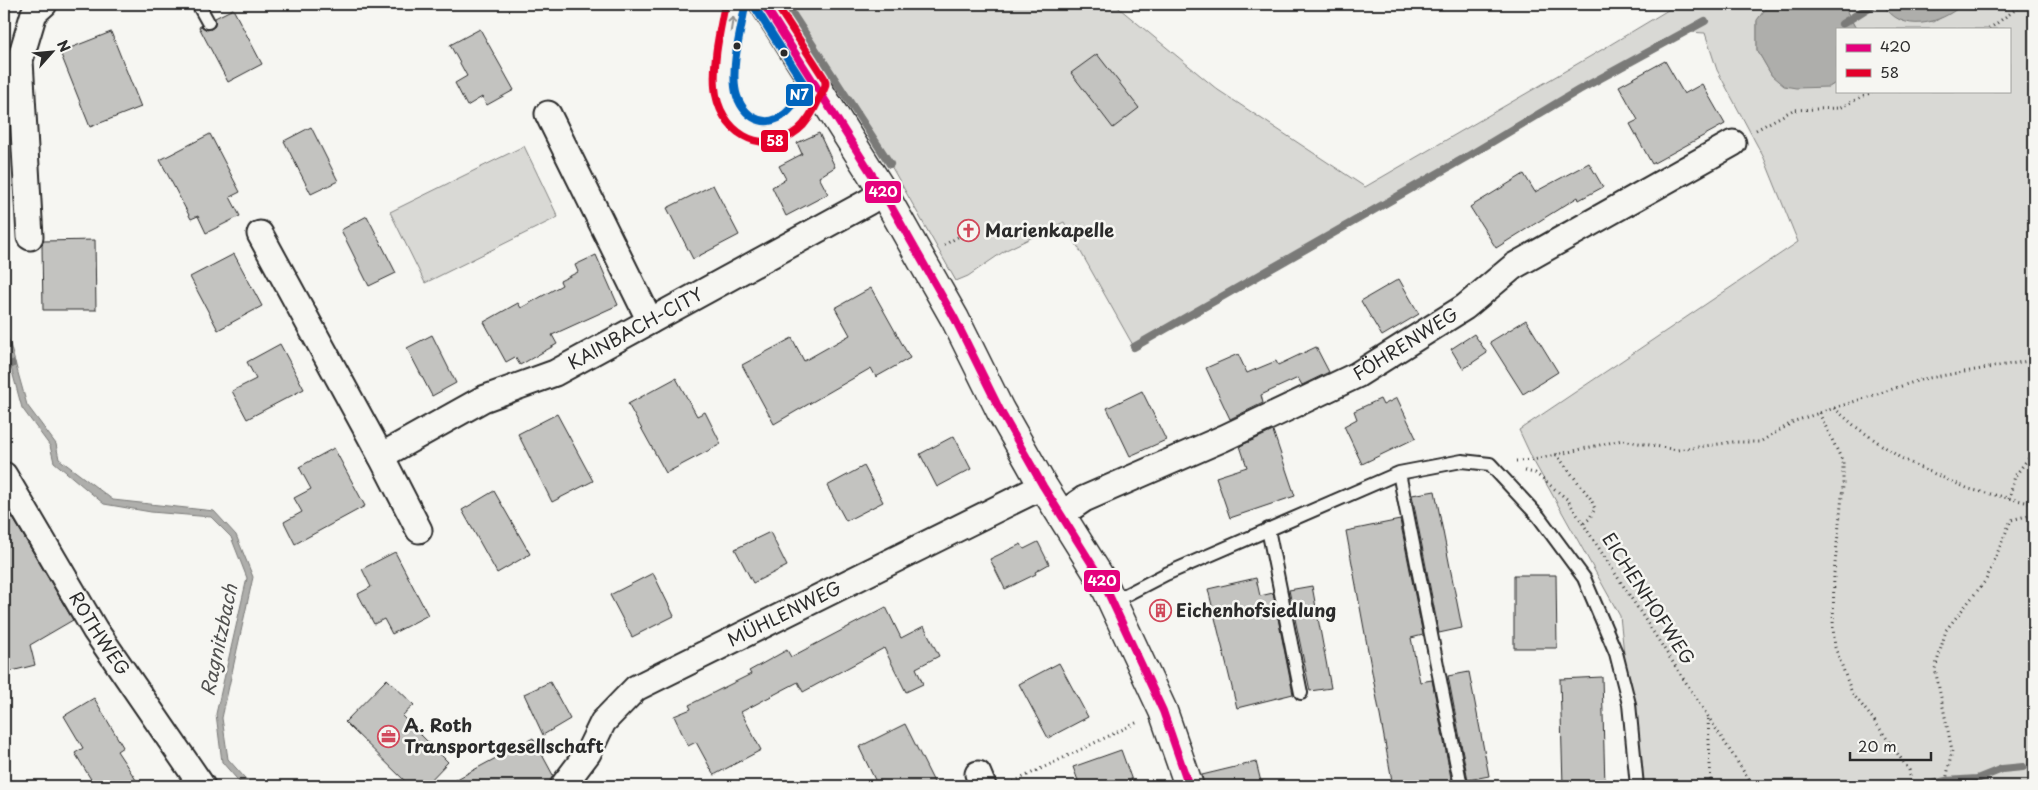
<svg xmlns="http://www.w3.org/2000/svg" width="2038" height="790" viewBox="0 0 2038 790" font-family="'Playpen Sans',sans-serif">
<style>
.green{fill:#d9d9d5;stroke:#828280}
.water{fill:#aeaeab;stroke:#7a7a78}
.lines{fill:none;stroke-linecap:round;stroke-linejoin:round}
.stream{stroke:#7a7a78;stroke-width:8}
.building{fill:#c3c3c0;stroke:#2b2b2b}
.service-casing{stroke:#2b2b2b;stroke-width:16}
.minor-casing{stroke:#2b2b2b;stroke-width:29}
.secondary-casing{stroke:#2b2b2b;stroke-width:31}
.path{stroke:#2b2b2b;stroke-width:3;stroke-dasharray:1 4;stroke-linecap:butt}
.service{stroke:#f6f6f2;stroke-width:12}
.minor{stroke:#f6f6f2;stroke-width:25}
.secondary{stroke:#f6f6f2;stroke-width:28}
.bus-1-casing{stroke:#f6f6f2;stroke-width:11}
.bus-2-casing{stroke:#f6f6f2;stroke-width:11}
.bus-3-casing{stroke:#f6f6f2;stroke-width:11}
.bus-1{stroke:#e5007d;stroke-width:8}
.bus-2{stroke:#e4002b;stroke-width:8}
.bus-3{stroke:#0065bd;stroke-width:8}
.oneway{stroke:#90908e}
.bus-dot{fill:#2b2b2b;stroke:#f6f6f2;stroke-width:2}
.labels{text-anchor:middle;stroke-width:5;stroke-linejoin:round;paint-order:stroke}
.poi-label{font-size:18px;font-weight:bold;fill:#2b2b2b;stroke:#f6f6f2;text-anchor:start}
.street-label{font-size:18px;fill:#2b2b2b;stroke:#f6f6f2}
.water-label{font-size:19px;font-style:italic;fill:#525251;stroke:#f6f6f2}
.line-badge{stroke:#f6f6f2;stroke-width:2}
.badge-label{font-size:14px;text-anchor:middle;font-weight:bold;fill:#fff}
</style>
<rect width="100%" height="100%" fill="#f6f6f2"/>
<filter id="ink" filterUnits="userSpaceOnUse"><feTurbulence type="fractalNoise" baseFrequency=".02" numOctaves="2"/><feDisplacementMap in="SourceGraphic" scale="10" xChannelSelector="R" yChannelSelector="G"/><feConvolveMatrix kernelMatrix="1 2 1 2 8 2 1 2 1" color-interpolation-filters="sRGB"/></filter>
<g filter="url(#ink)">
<!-- green -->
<path class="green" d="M 786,4 L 1114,4 L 1218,90 L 1365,187 L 1603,49 L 1678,4 L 1769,4 L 1757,21 L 1757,50 L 1772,76 L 1829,87 L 1837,82 L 1837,91 L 2009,91 L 2009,29 L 1856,29 L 1843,4 L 1883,4 L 1887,10 L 1934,22 L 1963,4 L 2034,4 L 2034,786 L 1638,786 L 1620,616 L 1533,460 L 1519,430 L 1798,242 L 1764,158 L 1717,70 L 1705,33 L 1688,32 L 1579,90 L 1470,155 L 1134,347 L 1064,222 L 1006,250 L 968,276 L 956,281 L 890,164 Z
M 524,146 L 558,217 L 425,283 L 390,212 Z"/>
<!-- water -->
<path class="water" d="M 1769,4 L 1843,4 L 1856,29 L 1837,29 L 1837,82 L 1829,87 L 1796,88 L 1784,86 L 1772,76 L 1757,50 L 1757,20 Z
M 1883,4 L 1963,4 C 1941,24 1901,35 1883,4 Z
M 4,323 L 27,405 L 56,444 L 59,459 L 113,500 L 214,511 L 236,535 L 253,577 L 222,718 L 228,759 L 252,786 L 243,786 L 222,762 L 216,714 L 247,578 L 231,537 L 211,517 L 151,512 L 104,504 L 54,462 L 50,446 L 22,408 L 4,342 Z"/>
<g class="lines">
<!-- stream -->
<path class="stream" d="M 786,4 L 890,164
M 1842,24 L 1874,4
M 1134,347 L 1470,155 L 1579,90 L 1705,21
M 4,368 L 12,364
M 1922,786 L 1946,781 L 1977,779 L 2002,769 L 2023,767"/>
</g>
<!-- building -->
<path class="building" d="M 233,9 L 262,64 L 228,82 L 199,27 L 201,26 L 207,30 L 211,29 L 215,26 L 215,18 Z
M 480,29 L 514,90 L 487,105 L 482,97 L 467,106 L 455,83 L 467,76 L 450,45 Z
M 111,32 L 141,107 L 90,127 L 60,52 Z
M 1097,54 L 1139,108 L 1113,128 L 1071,73 Z
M 1665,61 L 1684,94 L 1702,84 L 1725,124 L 1652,164 L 1630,124 L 1638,120 L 1619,86 Z
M 311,127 L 338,181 L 311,194 L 284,141 Z
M 819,133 L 835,167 L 819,177 L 828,194 L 786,216 L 772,187 L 786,179 L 779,166 L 802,154 L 797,143 Z
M 210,134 L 240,192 L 230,197 L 240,216 L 206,233 L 198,216 L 191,219 L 160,160 Z
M 1589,163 L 1603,187 L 1579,200 L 1578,197 L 1496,248 L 1470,207 L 1524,174 L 1535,192 Z
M 713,185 L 739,235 L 693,259 L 667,208 Z
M 367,216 L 396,273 L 369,286 L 341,230 Z
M 95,240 L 96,310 L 43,310 L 42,245 L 43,241 Z
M 234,254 L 262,306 L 218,330 L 190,277 Z
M 596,255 L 618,305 L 552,335 L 557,344 L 520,365 L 515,357 L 506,362 L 484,322 L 518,303 L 521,308 L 562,285 L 560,281 L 578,272 L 575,265 Z
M 1399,279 L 1419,314 L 1382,336 L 1361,301 Z
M 871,288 L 910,358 L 876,377 L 871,368 L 774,424 L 742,365 L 792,338 L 804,361 L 850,335 L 835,308 Z
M 1526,320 L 1558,372 L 1523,394 L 1490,342 Z
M 1474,334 L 1487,353 L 1463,369 L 1451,349 Z
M 432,335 L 456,383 L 432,396 L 407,348 Z
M 280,344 L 304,389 L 247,419 L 232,391 L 256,379 L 247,362 Z
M 1316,347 L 1329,372 L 1302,385 L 1298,378 L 1261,395 L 1263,403 L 1230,419 L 1206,368 L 1238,354 L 1247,373 L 1276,361 L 1278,365 Z
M 676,378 L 697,416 L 705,412 L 721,444 L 666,473 L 628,404 Z
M 1142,391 L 1166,440 L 1130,456 L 1107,408 Z
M 1397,398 L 1416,438 L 1362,464 L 1344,426 L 1357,419 L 1354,411 L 1380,399 L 1383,405 Z
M 557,414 L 593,481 L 552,502 L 518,434 Z
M 1273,431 L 1295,496 L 1230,518 L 1216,477 L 1247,467 L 1240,446 Z
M 954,436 L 971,469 L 937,487 L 920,454 Z
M 334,448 L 365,506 L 295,544 L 284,522 L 302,512 L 294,498 L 311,489 L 299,467 Z
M 864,466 L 883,502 L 846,521 L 827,486 Z
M 494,491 L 530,554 L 497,573 L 462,510 Z
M 1435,491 L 1462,628 L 1439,633 L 1412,495 Z
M 4,503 L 73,620 L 30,645 L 35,665 L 4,673 Z
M 1400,520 L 1423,635 L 1411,638 L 1420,682 L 1432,680 L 1452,783 L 1433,786 L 1393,786 L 1346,531 Z
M 770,532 L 787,566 L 753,583 L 735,549 Z
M 1038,542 L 1049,564 L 1035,572 L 1036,574 L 1005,589 L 990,559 L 1021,544 L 1024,549 Z
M 395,552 L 428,615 L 392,634 L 384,619 L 374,624 L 358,594 L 371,587 L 362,569 Z
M 653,573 L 674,616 L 632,637 L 610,595 Z
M 1514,575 L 1556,575 L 1557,648 L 1514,648 Z
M 1256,578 L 1260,596 L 1273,593 L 1293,694 L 1237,708 L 1208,589 Z
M 1312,586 L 1331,688 L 1310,691 L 1289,590 Z
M 886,607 L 901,638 L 924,626 L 939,656 L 916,668 L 923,684 L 906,692 L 884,648 L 803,692 L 798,682 L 741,712 L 761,750 L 714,775 L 696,742 L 688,746 L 674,716 L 691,709 L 689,705 L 751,674 L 749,671 L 787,650 L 791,657 Z
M 1059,663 L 1088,717 L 1048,738 L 1019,684 Z
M 1469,672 L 1489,776 L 1468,780 L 1448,676 Z
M 1602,677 L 1605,786 L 1563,786 L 1560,679 Z
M 387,679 L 414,705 L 402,716 L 448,762 L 425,786 L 410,786 L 345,722 Z
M 550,682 L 570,719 L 543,735 L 524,694 Z
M 94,698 L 123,747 L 117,751 L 140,786 L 95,786 L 75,753 L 83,748 L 64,716 Z
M 905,724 L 936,786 L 878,786 L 859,747 Z
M 533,738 L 553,775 L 549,786 L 444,786 Z
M 1121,750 L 1134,786 L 1080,786 L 1073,767 Z
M 1256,762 L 1262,786 L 1204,786 L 1202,775 Z"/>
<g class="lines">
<defs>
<path id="service" d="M 198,4 L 208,22
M 735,4 C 731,31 723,60 725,87 C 727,121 762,148 792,122 C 803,113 809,96 816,83
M 1399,473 L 1461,786
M 1268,529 L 1301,693
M 1112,602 L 1166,574 L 1399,473 L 1462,461 L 1490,464 L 1539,517 L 1584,578 L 1616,653 L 1629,704 L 1637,786"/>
<g id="minor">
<path d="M 548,114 L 650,321"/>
<path id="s1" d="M 260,234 L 381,456 L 483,399 L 555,373 L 868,202 L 883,192"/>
<path d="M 30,237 L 20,60 L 34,13 L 44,4"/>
<path d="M 381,456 L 419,530"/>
<path id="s2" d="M 4,475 L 95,630 L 202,786"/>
<path id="s3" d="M 1062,514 L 1084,499 L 1224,438 L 1357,375 L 1465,307 L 1514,266 L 1733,143"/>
<path d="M 978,774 L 983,786"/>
<path id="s4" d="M 563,786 L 588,753 L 603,722 L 636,688 L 1043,486"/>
</g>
<path id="secondary" d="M 764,4 L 883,192 L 955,319 L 1000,410 L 1043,486 L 1103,582 L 1163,711 L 1189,786"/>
</defs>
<!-- service casing -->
<use href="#service" class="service-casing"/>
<!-- minor casing -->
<use href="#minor" class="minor-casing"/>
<!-- secondary casing -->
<use href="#secondary" class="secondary-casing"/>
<!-- path -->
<path class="path" d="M 1989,29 L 2023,4
M 1756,130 L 1793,110 L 1839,108 L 1874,91
M 944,245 L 958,237
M 1834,408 L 1856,427 L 1899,457 L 1919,467 L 1969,489 L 2034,504
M 1819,413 L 1843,462 L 1843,486 L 1834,573 L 1833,628 L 1835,647 L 1852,693 L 1873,719 L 1909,770 L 1912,786
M 1556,454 L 1591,499 L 1595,509 L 1589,519 L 1583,524
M 1516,461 L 1533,460 L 1622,440 L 1677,450 L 1733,442 L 1760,442 L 1795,421 L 1923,379 L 2034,360
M 1525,471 L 1535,473 L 1567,499 L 1753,786
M 2009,499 L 2015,476 L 2034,451
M 1708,719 L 1711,786
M 1009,784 L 1138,722
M 1945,786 L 1952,750 L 1935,669 L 1946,630 L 1986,580 L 2011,520 L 2034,514"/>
<!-- service -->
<use href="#service" class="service"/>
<!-- minor -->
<use href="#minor" class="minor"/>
<!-- secondary -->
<use href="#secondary" class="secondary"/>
<defs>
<path id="bus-1" d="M 764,4 L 883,192 L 955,319 L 1000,410 L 1043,486 L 1103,582 L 1163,711 L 1189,786"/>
<path id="bus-2" d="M 725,4 C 720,31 713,59 715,87 C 718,130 761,160 798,130 C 808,122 814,110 819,99 C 823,91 828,85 824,78 L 776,4"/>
<path id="bus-3" d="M 745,6 C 741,32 732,60 735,87 C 738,113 763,133 786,113 C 795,106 800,94 804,84 L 756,9"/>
</defs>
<!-- bus-1 casing -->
<use href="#bus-1" class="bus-1-casing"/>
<!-- bus-2 casing -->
<use href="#bus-2" class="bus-2-casing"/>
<!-- bus-3 casing -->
<use href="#bus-3" class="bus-3-casing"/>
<!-- bus-1 -->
<use href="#bus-1" class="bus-1"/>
<!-- bus-2 -->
<use href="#bus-2" class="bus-2"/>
<!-- bus-3 -->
<use href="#bus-3" class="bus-3"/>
</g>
<!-- one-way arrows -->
<defs><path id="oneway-shaft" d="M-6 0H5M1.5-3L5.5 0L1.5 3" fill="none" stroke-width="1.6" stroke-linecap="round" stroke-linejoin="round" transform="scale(1.25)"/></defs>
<use class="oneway" href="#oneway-shaft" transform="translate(732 24) rotate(-81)"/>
</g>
<!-- icons -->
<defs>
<symbol id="church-ring" viewBox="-11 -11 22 22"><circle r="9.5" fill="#f6f6f2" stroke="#d1495b" stroke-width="1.5"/><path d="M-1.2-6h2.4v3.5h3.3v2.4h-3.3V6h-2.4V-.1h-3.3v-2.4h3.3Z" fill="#d1495b"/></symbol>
<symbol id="building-ring" viewBox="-11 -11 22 22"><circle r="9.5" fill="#f6f6f2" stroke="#d1495b" stroke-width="1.5"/><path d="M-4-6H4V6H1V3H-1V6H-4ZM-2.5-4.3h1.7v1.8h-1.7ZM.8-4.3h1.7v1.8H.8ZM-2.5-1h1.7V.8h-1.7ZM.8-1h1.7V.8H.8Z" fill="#d1495b"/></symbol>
<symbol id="office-ring" viewBox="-11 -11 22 22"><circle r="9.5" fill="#f6f6f2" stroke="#d1495b" stroke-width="1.5"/><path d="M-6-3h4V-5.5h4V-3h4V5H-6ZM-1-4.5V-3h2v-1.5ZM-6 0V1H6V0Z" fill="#d1495b"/></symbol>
</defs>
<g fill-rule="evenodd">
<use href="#church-ring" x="956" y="218" width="25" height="25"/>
<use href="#building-ring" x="1148" y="598" width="25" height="25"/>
<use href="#office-ring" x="376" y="724" width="25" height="25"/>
</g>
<!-- markers -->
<g class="bus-dot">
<circle cx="737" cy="46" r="4.5"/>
<circle cx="784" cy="53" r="4.5"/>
</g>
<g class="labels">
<!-- poi labels -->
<g class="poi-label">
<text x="985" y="237">Marienkapelle</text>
<text x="1176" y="617">Eichenhofsiedlung</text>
<text x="404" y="732">A. Roth<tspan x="404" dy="21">Transportgesellschaft</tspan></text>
</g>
<!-- street labels -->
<g class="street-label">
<text dy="6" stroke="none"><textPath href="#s1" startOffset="538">KAINBACH-CITY</textPath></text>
<text dy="6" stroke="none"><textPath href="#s3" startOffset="384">FÖHRENWEG</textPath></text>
<text transform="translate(1648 599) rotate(57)" y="6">EICHENHOFWEG</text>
<text dy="6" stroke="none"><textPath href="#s4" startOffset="289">MÜHLENWEG</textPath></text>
<text dy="6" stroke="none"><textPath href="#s2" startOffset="185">ROTHWEG</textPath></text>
</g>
<!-- water labels -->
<g class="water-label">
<text transform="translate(219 640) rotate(-78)" y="7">Ragnitzbach</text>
</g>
</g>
<g class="line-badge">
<rect x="785" y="83" width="29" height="24" rx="5" fill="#0065bd"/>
<rect x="760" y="129" width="29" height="24" rx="5" fill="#e4002b"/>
<rect x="864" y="180" width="38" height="24" rx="5" fill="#e5007d"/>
<rect x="1083" y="569" width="38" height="24" rx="5" fill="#e5007d"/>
</g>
<g class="badge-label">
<text x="799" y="100">N7</text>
<text x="775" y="146">58</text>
<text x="883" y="197">420</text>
<text x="1102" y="586">420</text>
</g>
<!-- margin -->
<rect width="2038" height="790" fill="none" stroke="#f6f6f2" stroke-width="20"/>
<rect x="10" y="10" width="2018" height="770" fill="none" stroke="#2b2b2b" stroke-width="2" filter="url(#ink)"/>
<!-- legend -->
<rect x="1836" y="28" width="175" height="65" fill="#f6f6f2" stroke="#a5a5a2"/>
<rect x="1846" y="44" width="25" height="8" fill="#e5007d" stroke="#a5a5a2"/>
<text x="1880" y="52" font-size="15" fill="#2b2b2b">420</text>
<rect x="1846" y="69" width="25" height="8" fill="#e4002b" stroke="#a5a5a2"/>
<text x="1880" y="78" font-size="15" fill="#2b2b2b">58</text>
<!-- north arrow -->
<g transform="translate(52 52) rotate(63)" stroke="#f6f6f2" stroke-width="4" paint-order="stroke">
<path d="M0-4L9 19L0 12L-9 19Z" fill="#2b2b2b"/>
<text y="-8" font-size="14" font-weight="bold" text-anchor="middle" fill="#2b2b2b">N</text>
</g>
<!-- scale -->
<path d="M1850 752v8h81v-8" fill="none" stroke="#2b2b2b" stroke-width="2.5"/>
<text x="1858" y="752" font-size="15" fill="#2b2b2b" stroke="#f6f6f2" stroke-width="4" paint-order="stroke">20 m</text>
</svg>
